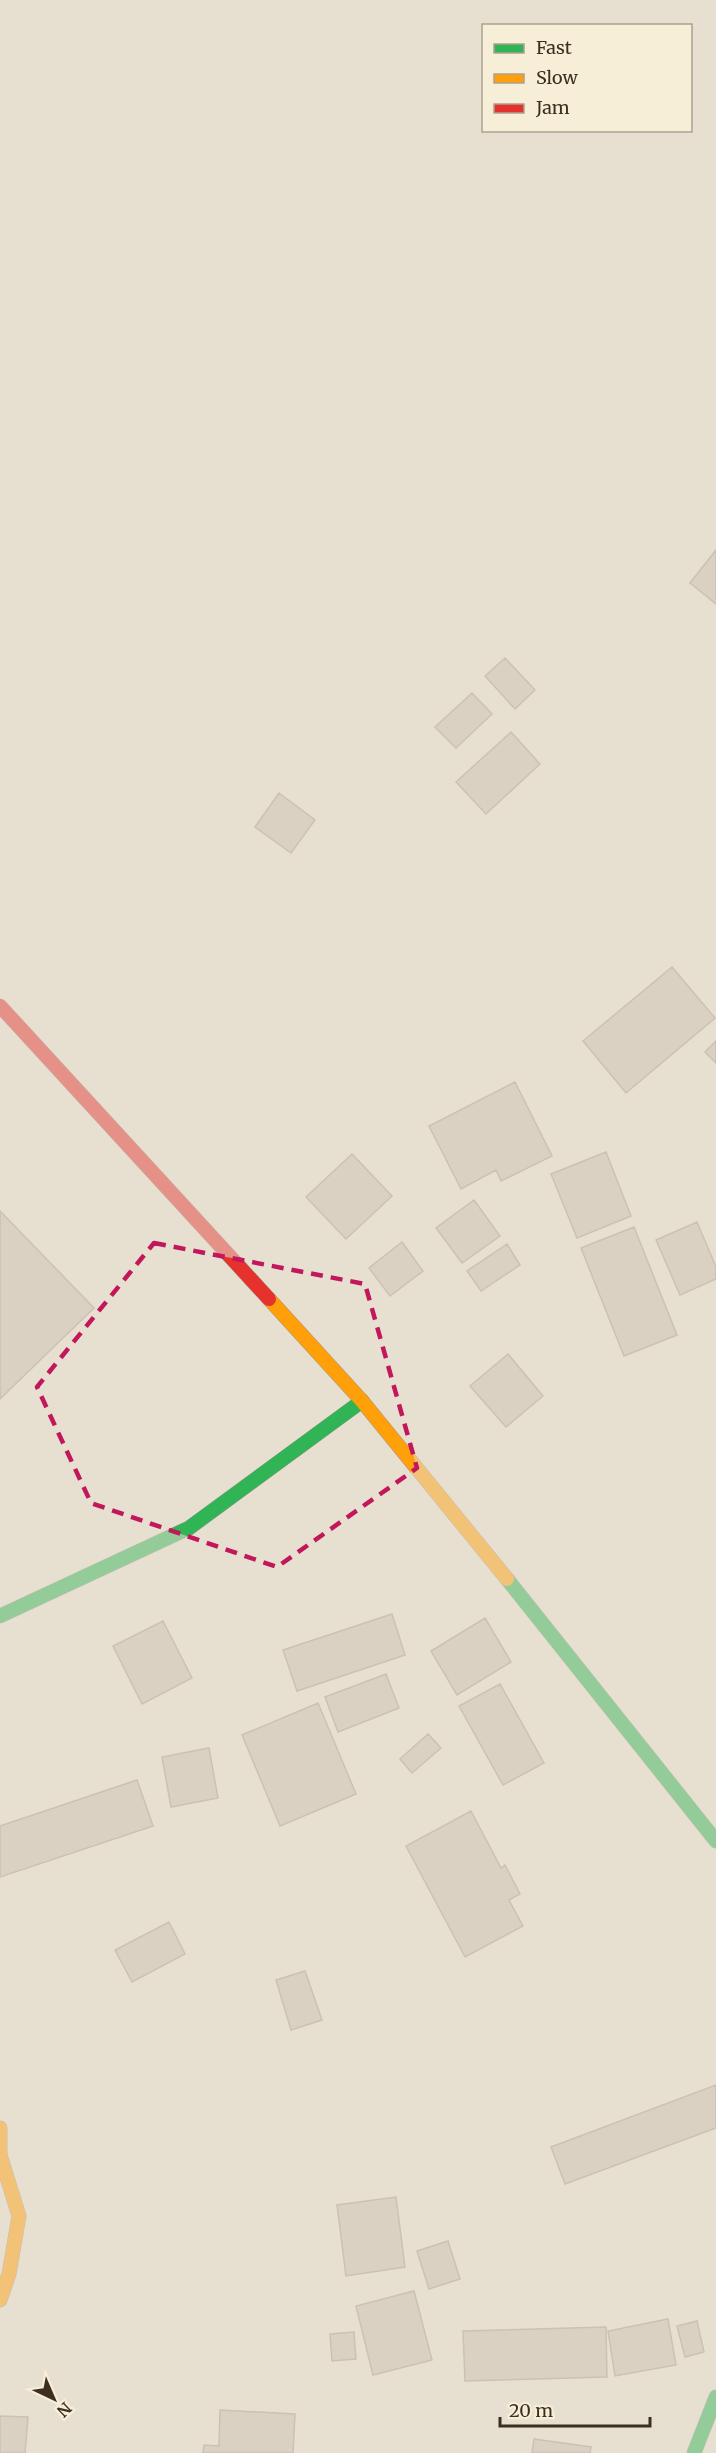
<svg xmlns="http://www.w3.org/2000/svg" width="716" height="2453" viewBox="0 0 716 2453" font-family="Merriweather,serif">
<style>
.building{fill:#cbbfb2;stroke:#a89c90;stroke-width:1.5}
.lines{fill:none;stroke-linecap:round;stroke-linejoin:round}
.fast-casing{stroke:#9c958a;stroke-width:15}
.slow-casing{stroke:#9c958a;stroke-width:15}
.jam-casing{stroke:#9c958a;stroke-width:15}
.fast{stroke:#30b455;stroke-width:14}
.slow{stroke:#ff9f0a;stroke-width:14}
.jam{stroke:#e5322d;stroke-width:14}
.marked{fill:none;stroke:#c2185b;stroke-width:4.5;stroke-dasharray:12 8;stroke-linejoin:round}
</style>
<rect width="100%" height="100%" fill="#e7e0d1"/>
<!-- building -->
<path class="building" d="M 716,550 L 716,604 L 690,583 Z
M 505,658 L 535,690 L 515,709 L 485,676 Z
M 472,693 L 492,714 L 456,748 L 435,727 Z
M 511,732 L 540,764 L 486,814 L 456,782 Z
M 279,793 L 315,820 L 291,853 L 255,827 Z
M 672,967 L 715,1018 L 626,1093 L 583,1041 Z
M 716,1041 L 716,1063 L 705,1052 Z
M 515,1082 L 552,1156 L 501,1181 L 496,1170 L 461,1189 L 429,1126 Z
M 606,1152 L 631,1216 L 577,1238 L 551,1174 Z
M 352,1154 L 392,1196 L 346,1239 L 306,1197 Z
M 474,1200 L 500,1236 L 462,1263 L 436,1228 Z
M 0,1211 L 94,1308 L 0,1399 Z
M 697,1222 L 716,1267 L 716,1279 L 680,1295 L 656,1240 Z
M 634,1227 L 677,1335 L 624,1356 L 581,1248 Z
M 402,1242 L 423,1271 L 390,1296 L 369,1268 Z
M 507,1244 L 520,1265 L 481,1291 L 467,1271 Z
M 508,1354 L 543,1396 L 506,1427 L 470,1386 Z
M 392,1614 L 405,1655 L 297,1691 L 283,1650 Z
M 485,1618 L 511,1662 L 457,1695 L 431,1651 Z
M 163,1621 L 192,1678 L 142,1704 L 113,1646 Z
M 386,1674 L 399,1708 L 338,1732 L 325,1697 Z
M 500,1684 L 544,1763 L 503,1785 L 459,1706 Z
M 318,1703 L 356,1794 L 280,1826 L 242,1735 Z
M 428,1734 L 441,1748 L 412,1773 L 400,1759 Z
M 209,1748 L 218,1798 L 171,1807 L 162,1757 Z
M 137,1780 L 153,1826 L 0,1877 L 0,1826 Z
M 471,1811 L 501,1868 L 505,1865 L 520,1894 L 509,1900 L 523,1926 L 465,1957 L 406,1846 Z
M 169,1922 L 185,1954 L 132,1982 L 115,1950 Z
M 305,1971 L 322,2020 L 291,2030 L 276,1980 Z
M 716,2085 L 716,2128 L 565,2184 L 551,2147 Z
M 396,2197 L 405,2267 L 346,2276 L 337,2205 Z
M 448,2241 L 460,2279 L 429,2289 L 417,2251 Z
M 414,2291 L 432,2360 L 373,2375 L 356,2306 Z
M 668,2319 L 676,2365 L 615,2376 L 608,2331 Z
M 697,2321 L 704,2352 L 685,2357 L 677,2326 Z
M 606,2327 L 607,2377 L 465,2381 L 463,2331 Z
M 354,2332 L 356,2359 L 332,2361 L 330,2334 Z
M 220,2410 L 295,2414 L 293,2453 L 203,2453 L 204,2445 L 219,2446 Z
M 0,2416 L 28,2417 L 25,2453 L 0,2453 Z
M 534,2439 L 591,2447 L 590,2453 L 532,2453 Z"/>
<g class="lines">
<defs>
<path id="fast" d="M 507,1579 L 716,1841
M 0,1616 L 189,1528 L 362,1401
M 694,2453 L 716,2397"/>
<path id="slow" d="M 269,1299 L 362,1401 L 507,1579
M 0,2128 L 0,2155 L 19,2216 L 9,2274 L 0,2300"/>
<path id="jam" d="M 0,1006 L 269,1299"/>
</defs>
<!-- fast casing -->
<use href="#fast" class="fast-casing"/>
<!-- slow casing -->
<use href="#slow" class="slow-casing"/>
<!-- jam casing -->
<use href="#jam" class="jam-casing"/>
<!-- fast -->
<use href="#fast" class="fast"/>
<!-- slow -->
<use href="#slow" class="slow"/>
<!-- jam -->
<use href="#jam" class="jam"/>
</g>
<!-- marked area -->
<path d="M0 0H716V2453H0ZM 154,1243 L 365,1284 L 417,1468 L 277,1567 L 91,1503 L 37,1387 Z" fill="#e7e0d1" fill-opacity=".55" fill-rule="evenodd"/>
<path class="marked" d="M 154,1243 L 365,1284 L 417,1468 L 277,1567 L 91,1503 L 37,1387 Z"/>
<!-- legend -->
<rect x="482" y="24" width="210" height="108" fill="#f7eed8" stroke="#ada18e" stroke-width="1.5"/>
<rect x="494" y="44" width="30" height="9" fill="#30b455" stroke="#ada18e" stroke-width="1.5"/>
<text x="536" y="54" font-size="18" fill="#3d2e20">Fast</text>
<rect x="494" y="74" width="30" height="9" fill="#ff9f0a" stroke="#ada18e" stroke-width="1.5"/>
<text x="536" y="84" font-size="18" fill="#3d2e20">Slow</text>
<rect x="494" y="104" width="30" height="9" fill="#e5322d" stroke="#ada18e" stroke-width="1.5"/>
<text x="536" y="114" font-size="18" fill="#3d2e20">Jam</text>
<!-- north arrow -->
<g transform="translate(54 2399) rotate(136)" stroke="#f7eed8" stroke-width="4.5" paint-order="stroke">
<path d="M0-4.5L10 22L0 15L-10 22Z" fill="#3d2e20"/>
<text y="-9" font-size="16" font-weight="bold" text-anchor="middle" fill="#3d2e20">N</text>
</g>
<!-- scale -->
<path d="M500 2417v9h150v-9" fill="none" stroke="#3d2e20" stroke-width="3"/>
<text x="509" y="2417" font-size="18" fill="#3d2e20" stroke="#f7eed8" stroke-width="4.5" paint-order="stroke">20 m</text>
</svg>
